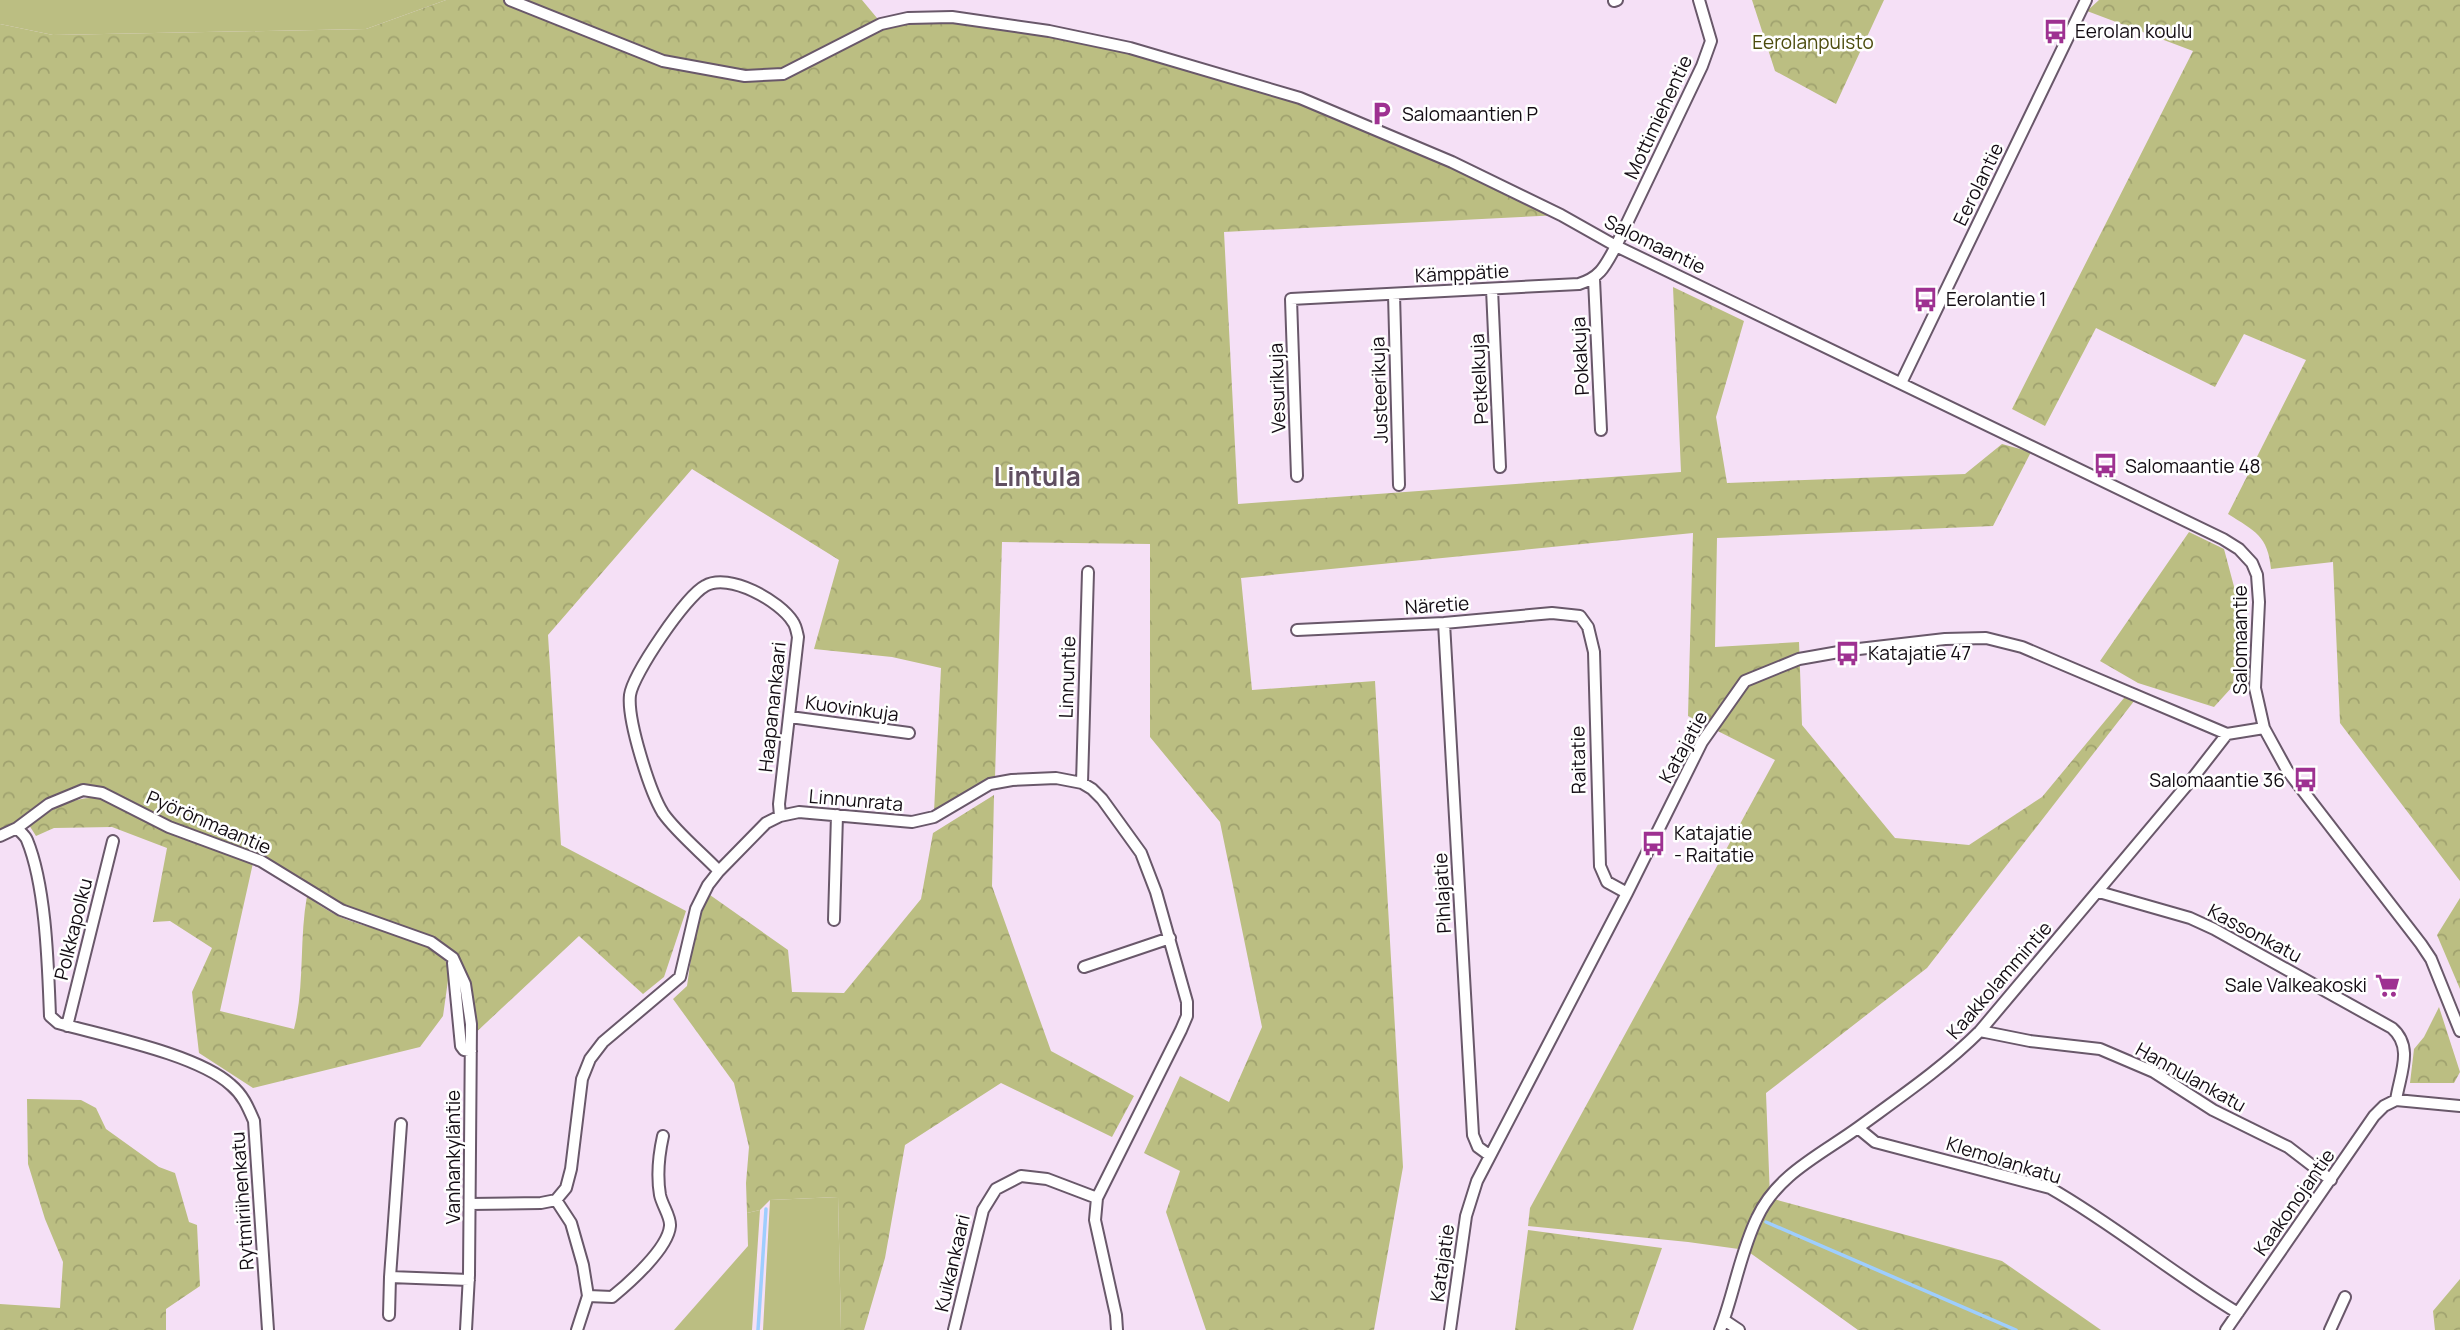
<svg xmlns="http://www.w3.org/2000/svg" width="2460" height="1330" viewBox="0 0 2460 1330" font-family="Manrope,sans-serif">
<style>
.green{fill:#bbbe82}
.forest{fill:url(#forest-crowns)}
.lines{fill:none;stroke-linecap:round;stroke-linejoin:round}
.stream{stroke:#9ecefe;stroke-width:3.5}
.minor-casing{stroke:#69586a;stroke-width:14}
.minor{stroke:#fff;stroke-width:10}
.labels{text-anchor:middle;stroke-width:5;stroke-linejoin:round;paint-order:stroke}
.poi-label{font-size:19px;fill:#130c13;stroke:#fff;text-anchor:start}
.park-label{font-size:19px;fill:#4c4c0d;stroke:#fff}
.street-label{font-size:19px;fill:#130c13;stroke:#fff}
.district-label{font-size:26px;font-weight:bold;fill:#604f61;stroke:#fff}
</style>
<defs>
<pattern id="forest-crowns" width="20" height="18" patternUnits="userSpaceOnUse" patternTransform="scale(1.75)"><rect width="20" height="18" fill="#bbbe82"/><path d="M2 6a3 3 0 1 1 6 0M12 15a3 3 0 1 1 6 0" fill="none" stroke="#a0a26f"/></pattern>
</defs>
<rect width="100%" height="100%" fill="#f5e0f6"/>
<!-- green -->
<path class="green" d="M 0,0 L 446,0 L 366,29 L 53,35 L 0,24 Z
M 838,1197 L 841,1330 L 763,1330 L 770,1200 Z
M 760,1210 L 752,1330 L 674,1330 L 748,1246 L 747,1213 Z"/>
<!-- forest -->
<path class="forest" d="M 446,0 L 862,0 L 882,24 L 952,17 L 1049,31 L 1286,93 L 1561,215 L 1224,232 L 1238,504 L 1681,472 L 1673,287 L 1744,321 L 1716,417 L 1727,483 L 1965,474 L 2002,444 L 2031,452 L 1993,526 L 1717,538 L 1715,647 L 1799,642 L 1802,725 L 1895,838 L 1969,845 L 2042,797 L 2129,692 L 2138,696 L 1927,968 L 1766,1093 L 1770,1198 L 2002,1261 L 2101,1330 L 1858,1330 L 1746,1250 L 1688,1242 L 1528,1226 L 1530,1208 L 1775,760 L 1688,716 L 1693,533 L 1241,578 L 1252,690 L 1375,681 L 1403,1167 L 1374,1330 L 1206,1330 L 1166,1212 L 1180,1171 L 1144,1153 L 1180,1076 L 1229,1102 L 1262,1027 L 1220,822 L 1150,737 L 1150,544 L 1002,542 L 995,778 L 934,812 L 941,668 L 892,657 L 814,649 L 839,560 L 692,469 L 548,635 L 561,845 L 686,911 L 664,977 L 643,994 L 579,936 L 471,1037 L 465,984 L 453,958 L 432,942 L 341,910 L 261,861 L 117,806 L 177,837 L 253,863 L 220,1011 L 294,1029 C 305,986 299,940 307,896 C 317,904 328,911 340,917 C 377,933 423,933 450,966 L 443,1016 L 420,1047 L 253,1088 L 199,1053 L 192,992 L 212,948 L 170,921 L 153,922 L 167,848 L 112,827 L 54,828 L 36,836 L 29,825 C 53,809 72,796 101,798 L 83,790 L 0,836 L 0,24 L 53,35 L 366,29 Z
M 1752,0 L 1884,0 L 1836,104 L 1775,71 Z
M 2099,0 L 2460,0 L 2460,881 L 2340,723 L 2333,562 L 2271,569 C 2268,536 2255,531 2228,514 L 2306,360 L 2244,334 L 2215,387 L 2096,328 L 2045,426 L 2012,409 L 2193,51 L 2087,11 Z
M 2189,532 L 2224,549 L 2240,609 L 2233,686 L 2214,707 L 2138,683 L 2100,661 Z
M 994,795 L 992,886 L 1051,1051 L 1134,1096 L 1112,1137 L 1001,1083 L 905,1145 L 885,1258 L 864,1330 L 841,1330 L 838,1197 L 770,1200 L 760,1210 L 747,1213 L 746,1183 L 749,1147 L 734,1083 L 673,999 L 687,986 L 697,917 L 710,895 L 788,950 L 792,992 L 844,993 L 921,899 L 933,833 Z
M 2460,898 L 2460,989 L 2437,935 Z
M 2439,1007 L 2460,1072 L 2454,1083 L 2410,1083 L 2414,1049 L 2424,1037 Z
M 27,1099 L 81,1100 L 96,1108 L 106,1129 L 159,1167 L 175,1173 L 189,1222 L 197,1225 L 200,1286 L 166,1309 L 166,1330 L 0,1330 L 0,1304 L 60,1308 L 63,1262 L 45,1219 L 28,1164 Z
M 1528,1230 L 1662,1248 L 1633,1330 L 1515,1330 Z
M 2460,1279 L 2460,1330 L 2435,1330 L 2433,1311 Z"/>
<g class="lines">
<!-- stream -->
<path class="stream" d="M 1766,1222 L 2016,1330
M 758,1330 L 766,1209"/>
<defs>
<path id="minor" d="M 510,0 L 663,61 L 745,76 L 783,74 L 881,24 L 908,18 L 952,17 L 1049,31 L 1130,48 L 1300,98 L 1452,162 L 1561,215 L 1616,246 L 2223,539 L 2239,549 L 2252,563 L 2257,575 L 2259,602 L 2255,688 L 2264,728 L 2287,770 L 2421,944 L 2431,959 L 2460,1031
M 1614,1 L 1617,0
M 1594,279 L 1601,430
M 1492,289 L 1500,467
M 1394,294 L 1399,485
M 1901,383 L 2086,0
M 1297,476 L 1291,299 L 1579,284 C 1601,277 1605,266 1616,246 L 1702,66 L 1711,41 L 1699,0
M 1444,623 L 1473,1135 L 1478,1147 L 1489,1155
M 1297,630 L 1444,623 L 1552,613 L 1580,616 L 1588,627 L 1594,652 L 1600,866 L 1607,882 L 1627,893
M 790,717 L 909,733
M 1082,783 L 1088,572
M 17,828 C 20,832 25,835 27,840 C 46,886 48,965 50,1016 L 58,1023 C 104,1036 197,1054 231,1085 C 243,1095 248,1107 254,1121 L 268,1330
M 0,836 L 17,828 L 49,804 L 83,790 L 102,793 L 169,827 L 261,861 L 341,910 L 431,942 L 453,958 L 465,984 L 471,1024 L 469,1275 L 466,1330
M 719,871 C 702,853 677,833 663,813 C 650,792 627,720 630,695 C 633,674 686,596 705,586 C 729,572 780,601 793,622 C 796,626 797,633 798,637 L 779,804 L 780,816
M 2099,892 L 2190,918 L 2214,929 L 2392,1028 C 2414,1047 2400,1074 2396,1100
M 834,920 L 837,815
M 453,963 L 461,1046 L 464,1050 L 471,1051
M 1084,967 L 1170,938
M 67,1026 L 113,841
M 1980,1031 L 2030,1041 L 2100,1049 L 2154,1072 L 2213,1110 L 2288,1147 L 2331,1180
M 2396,1100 L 2460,1106
M 401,1124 L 390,1277 L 469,1280
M 1858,1128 L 1875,1142 L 2050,1188 C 2115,1225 2173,1274 2238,1313
M 556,1200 L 571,1223 L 583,1265 L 588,1296 L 577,1330
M 470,1204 L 541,1203 L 556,1200 L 566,1188 L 571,1169 L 582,1079 L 590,1059 L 603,1042 L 680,977 L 696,909 L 708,885 L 719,871 L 766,823 L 780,816 L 799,812 L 912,822 L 934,817 L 990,784 L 1012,780 L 1056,778 L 1082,783 L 1092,789 L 1102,799 L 1141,853 L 1156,892 L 1187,1002 L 1187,1016 L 1181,1030 L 1097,1198 L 1095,1220 L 1116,1315 L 1117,1330
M 588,1296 L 612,1297 C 628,1284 668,1249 670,1226 C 671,1217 662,1205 660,1195 C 657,1177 659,1154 663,1136
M 389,1315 L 390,1277
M 1724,1320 L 1739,1330
M 954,1330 L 983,1210 L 996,1189 L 1021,1176 L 1047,1179 L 1097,1198
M 1450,1330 L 1466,1216 L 1477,1181 L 1627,893 L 1702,742 L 1745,681 L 1799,659 L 1850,650 L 1945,639 L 1986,638 L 2022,647 L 2227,734 L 2264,728
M 1720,1330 C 1734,1294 1740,1253 1757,1218 C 1777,1174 1822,1154 1859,1127 C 1900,1097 1944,1067 1980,1031 L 2192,779 L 2227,734
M 2226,1330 L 2374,1116 L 2384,1106 L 2396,1100
M 2330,1330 L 2345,1297"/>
</defs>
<!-- minor casing -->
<use href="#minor" class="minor-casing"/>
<!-- minor -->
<use href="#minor" class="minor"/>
</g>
<!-- icons -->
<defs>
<symbol id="bus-bare" viewBox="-9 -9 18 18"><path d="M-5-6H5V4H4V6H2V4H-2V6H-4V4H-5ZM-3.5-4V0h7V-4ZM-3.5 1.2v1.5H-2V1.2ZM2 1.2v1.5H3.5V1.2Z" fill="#9e3191" stroke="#fff" stroke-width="2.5" paint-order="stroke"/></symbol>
<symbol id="parking-bare" viewBox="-9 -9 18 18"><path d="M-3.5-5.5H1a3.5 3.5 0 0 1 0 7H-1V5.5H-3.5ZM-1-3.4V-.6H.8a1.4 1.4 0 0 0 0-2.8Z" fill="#9e3191" stroke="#fff" stroke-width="2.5" paint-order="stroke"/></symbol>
<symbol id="supermarket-bare" viewBox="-9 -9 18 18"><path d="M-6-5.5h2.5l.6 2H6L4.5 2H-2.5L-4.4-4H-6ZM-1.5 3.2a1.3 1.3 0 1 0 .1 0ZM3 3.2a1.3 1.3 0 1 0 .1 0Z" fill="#9e3191" stroke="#fff" stroke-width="2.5" paint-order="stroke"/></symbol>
</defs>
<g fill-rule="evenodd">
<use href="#bus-bare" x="2038" y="14" width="35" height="35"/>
<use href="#parking-bare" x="1364" y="96" width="35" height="35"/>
<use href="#bus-bare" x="1908" y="282" width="35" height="35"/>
<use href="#bus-bare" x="2088" y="448" width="35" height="35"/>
<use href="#bus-bare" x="1830" y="636" width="35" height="35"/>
<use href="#bus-bare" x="2288" y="762" width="35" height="35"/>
<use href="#bus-bare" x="1636" y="826" width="35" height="35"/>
<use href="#supermarket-bare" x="2370" y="968" width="35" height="35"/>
</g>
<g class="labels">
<!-- poi labels -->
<g class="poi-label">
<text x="2075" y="38">Eerolan koulu</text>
<text x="1402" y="121">Salomaantien P</text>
<text x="1946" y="306">Eerolantie 1</text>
<text x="2125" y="473">Salomaantie 48</text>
<text x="1868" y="660">Katajatie 47</text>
<text x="2285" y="787" text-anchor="end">Salomaantie 36</text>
<text x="1674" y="840">Katajatie<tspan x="1674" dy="22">- Raitatie</tspan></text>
<text x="2367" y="992" text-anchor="end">Sale Valkeakoski</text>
</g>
<!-- park labels -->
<g class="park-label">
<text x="1813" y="49">Eerolanpuisto</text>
</g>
<!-- street labels -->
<g class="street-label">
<text transform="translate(1658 117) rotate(-65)" y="7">Mottimiehentie</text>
<text transform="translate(1978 184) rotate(-64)" y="7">Eerolantie</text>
<text transform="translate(1655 244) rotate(26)" y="7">Salomaantie</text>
<text transform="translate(1462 273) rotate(-3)" y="7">Kämppätie</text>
<text transform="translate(1580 356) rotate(-93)" y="7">Pokakuja</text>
<text transform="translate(1479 379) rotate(-93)" y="7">Petkelkuja</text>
<text transform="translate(1277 388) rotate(-92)" y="7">Vesurikuja</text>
<text transform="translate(1379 390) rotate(-92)" y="7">Justeerikuja</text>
<text transform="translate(1437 605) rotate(-4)" y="7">Näretie</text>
<text transform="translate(2240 640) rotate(-90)" y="7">Salomaantie</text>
<text transform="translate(1067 677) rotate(-88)" y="7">Linnuntie</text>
<text transform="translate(772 707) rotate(-84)" y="7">Haapanankaari</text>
<text transform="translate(852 708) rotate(8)" y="7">Kuovinkuja</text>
<text transform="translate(1683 747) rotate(-61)" y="7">Katajatie</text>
<text transform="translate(1578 760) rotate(-91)" y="7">Raitatie</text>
<text transform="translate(856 800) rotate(5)" y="7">Linnunrata</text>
<text transform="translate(209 822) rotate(23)" y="7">Pyörönmaantie</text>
<text transform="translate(1442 893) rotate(-93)" y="7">Pihlajatie</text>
<text transform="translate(73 929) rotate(-76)" y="7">Polkkapolku</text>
<text transform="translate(2255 933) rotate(28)" y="7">Kassonkatu</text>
<text transform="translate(1999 980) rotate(-49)" y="7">Kaakkolammintie</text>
<text transform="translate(2191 1077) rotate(29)" y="7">Hannulankatu</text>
<text transform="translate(453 1157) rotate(-90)" y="7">Vanhankyläntie</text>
<text transform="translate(2004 1160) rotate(17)" y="7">Klemolankatu</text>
<text transform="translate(242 1201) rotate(-94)" y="7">Rytmiriihenkatu</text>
<text transform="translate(2294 1202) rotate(-55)" y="7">Kaakonojantie</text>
<text transform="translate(952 1263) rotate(-77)" y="7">Kuikankaari</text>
<text transform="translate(1442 1263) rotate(-82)" y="7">Katajatie</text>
</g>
<!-- district labels -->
<g class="district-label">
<text x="1037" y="486">Lintula</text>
</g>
</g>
</svg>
